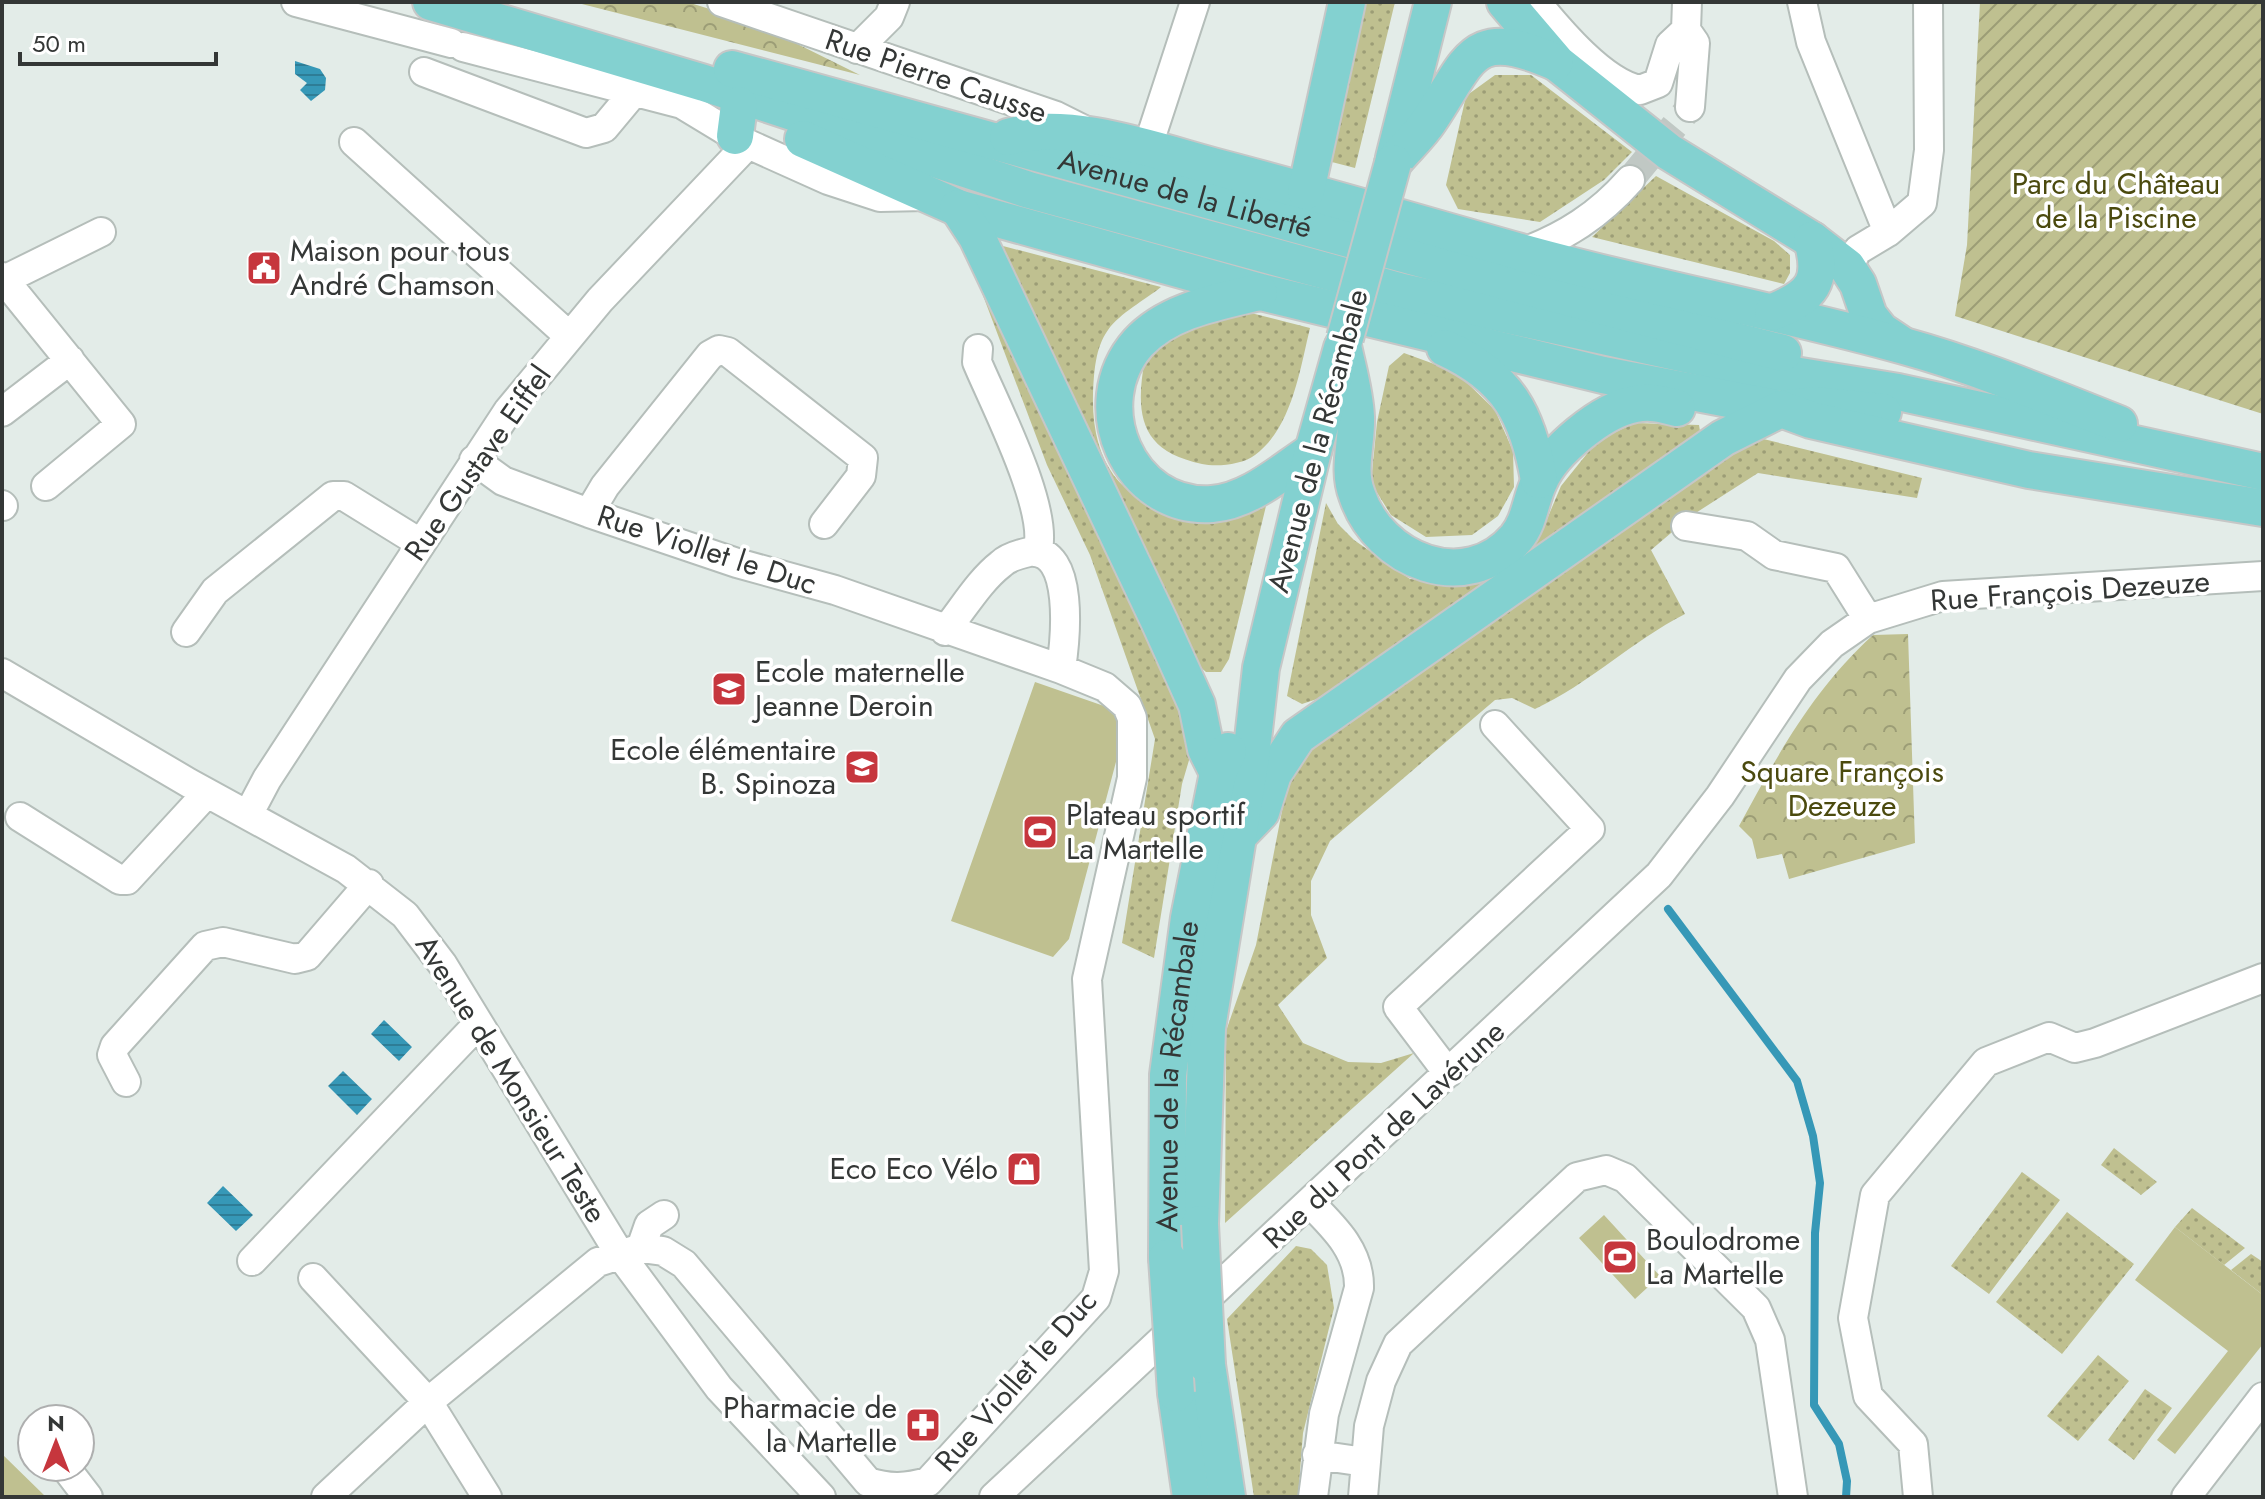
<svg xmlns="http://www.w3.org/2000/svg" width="2265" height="1499" viewBox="0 0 2265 1499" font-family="Jost,sans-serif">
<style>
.grass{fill:url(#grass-dots)}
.park{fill:url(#park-crowns)}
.garden{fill:url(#garden-furrows)}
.pitch{fill:#bfc090}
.water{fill:url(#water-rules)}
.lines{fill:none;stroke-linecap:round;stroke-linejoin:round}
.stream{stroke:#3698b7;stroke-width:8}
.minor-tunnel{stroke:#c0c8c4;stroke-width:28;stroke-dasharray:28 14;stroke-linecap:butt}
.minor-casing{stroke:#b5beba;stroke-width:32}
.major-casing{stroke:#c6c7c7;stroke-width:40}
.minor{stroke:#fff;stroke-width:28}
.major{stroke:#83d1d0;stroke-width:36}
.major-bridge-casing{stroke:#c6c7c7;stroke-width:40;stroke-linecap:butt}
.major-bridge{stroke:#83d1d0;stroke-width:36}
.labels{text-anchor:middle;stroke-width:7;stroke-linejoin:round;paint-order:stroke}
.street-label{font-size:30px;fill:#343736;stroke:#fff}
.park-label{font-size:30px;fill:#4b4a0e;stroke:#fff}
.poi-label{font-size:30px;fill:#343736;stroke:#fff;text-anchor:start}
</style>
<defs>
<pattern id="grass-dots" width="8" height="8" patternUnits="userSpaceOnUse" patternTransform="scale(2)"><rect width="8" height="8" fill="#bfc090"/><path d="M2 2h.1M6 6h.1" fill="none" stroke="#9c9d76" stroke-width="1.8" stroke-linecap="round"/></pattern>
<pattern id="park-crowns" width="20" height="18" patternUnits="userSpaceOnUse" patternTransform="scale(2)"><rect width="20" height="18" fill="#bfc090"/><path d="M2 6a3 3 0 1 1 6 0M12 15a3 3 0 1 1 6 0" fill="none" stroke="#9c9d76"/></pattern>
<pattern id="garden-furrows" width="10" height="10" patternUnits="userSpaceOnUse" patternTransform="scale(2)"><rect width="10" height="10" fill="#bfc090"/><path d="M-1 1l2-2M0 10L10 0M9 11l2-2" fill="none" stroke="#9c9d76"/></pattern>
<pattern id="water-rules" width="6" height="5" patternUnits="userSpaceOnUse" patternTransform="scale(2)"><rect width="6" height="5" fill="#3698b7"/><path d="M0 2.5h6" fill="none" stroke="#2e7d96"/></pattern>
</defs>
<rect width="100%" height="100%" fill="#e3ece8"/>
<!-- grass -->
<path class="grass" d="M 1363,2 L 1395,2 L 1355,168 L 1328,161 Z
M 1495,75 L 1531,75 L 1632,152 L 1604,180 L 1540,222 L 1458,209 L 1446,185 L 1466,96 Z
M 1656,176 L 1774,241 L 1790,255 L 1790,273 L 1784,284 L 1592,237 Z
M 1003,246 L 1161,287 C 1145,300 1120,313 1108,330 C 1095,348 1094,373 1093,394 C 1090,506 1173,529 1266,506 L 1229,659 L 1221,672 L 1206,672 L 1190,658 Z
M 967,253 L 1183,712 L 1192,750 L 1182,784 L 1154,958 L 1122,943 L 1155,739 L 1090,555 L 1047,465 Z
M 1247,312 L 1310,328 C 1300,369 1292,428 1255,455 C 1242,465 1216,467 1202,464 C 1139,451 1135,414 1145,358 L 1182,330 Z
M 1404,353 L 1456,372 L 1495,410 L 1513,451 L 1514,487 L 1498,516 L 1472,535 L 1426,537 L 1391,515 L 1371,483 L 1377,422 L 1389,366 Z
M 1635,423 L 1699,425 L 1701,437 L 1320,698 L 1302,704 L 1287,696 L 1326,503 L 1338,524 L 1354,540 L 1410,579 L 1446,583 L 1531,543 L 1542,531 L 1561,486 L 1598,440 Z
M 1751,436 L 1922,478 L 1917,498 L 1758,473 L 1691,516 L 1651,550 L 1685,614 C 1632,641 1589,684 1535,709 L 1512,698 L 1495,700 L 1330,841 L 1311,881 L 1311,915 L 1327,958 L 1278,1005 L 1303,1043 L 1348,1062 L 1381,1063 L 1414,1053 L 1225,1223 L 1226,1031 L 1256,945 L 1288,780 L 1325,734 Z
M 2114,1148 L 2157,1182 L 2141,1195 L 2101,1165 Z
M 2022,1172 L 2060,1200 L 1989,1294 L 1951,1266 Z
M 2192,1208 L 2245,1248 L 2224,1265 L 2175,1227 Z
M 2067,1212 L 2134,1264 L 2062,1354 L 1996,1302 Z
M 1296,1246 L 1311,1249 L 1327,1265 L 1334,1308 L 1303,1433 L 1298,1497 L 1254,1497 L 1227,1319 Z
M 2251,1254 L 2263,1262 L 2263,1295 L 2231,1270 Z
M 2098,1355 L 2129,1381 L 2078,1441 L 2047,1416 Z
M 2145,1389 L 2172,1408 L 2134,1460 L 2108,1440 Z"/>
<!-- park -->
<path class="park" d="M 574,2 L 687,2 L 755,23 L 860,75 Z
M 1908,634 L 1915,843 L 1789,879 L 1782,854 L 1757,859 L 1752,839 L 1739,826 C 1779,753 1811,692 1873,635 Z"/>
<!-- garden -->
<path class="garden" d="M 1980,2 L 2263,2 L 2263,414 L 1955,316 L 1967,245 Z"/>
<!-- pitch -->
<path class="pitch" d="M 1035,682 L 1104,706 L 1116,717 L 1121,743 L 1069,939 L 1053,957 L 951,921 Z
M 1604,1215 L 1660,1276 L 1635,1299 L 1579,1238 Z
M 2175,1227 L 2263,1295 L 2263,1344 L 2175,1454 L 2157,1440 L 2228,1351 L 2135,1280 Z
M 2,1454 L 46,1497 L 2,1497 Z"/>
<!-- water -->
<path class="water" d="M 295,61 L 320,69 L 326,78 L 325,90 L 311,101 L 300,90 L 307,83 L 295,74 Z
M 384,1020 L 412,1047 L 399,1061 L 371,1034 Z
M 343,1071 L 372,1099 L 357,1115 L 328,1086 Z
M 223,1186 L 253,1215 L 236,1231 L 207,1203 Z"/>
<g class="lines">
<!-- stream -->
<path class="stream" d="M 1668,909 L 1797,1081 L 1813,1136 L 1820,1183 L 1815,1233 L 1814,1405 L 1839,1444 L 1847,1481 L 1846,1497"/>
<!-- minor-tunnel -->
<path class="minor-tunnel" d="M 1630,180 L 1690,107"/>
<defs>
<path id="minor" d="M 296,2 L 451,43
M 722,2 L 1056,116 L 1084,130
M 1536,2 C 1559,30 1603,83 1640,90 L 1658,83 L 1670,45 L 1686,30
M 1687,2 L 1686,30 L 1695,43 L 1690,107
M 1802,2 L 1811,42 L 1888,232 L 1858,250 L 1847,267
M 463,47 L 682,104 L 748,144 L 828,180 L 880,197 L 925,196
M 857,49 L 889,17 L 895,2
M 424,72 L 586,133 L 604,128 L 634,92
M 354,142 L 569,336
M 1147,149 L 1195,2
M 1888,232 L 1922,203 L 1929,150 L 1928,2
M 1521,253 C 1565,237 1599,215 1630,180
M 2,277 L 121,424 L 46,486
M 2,281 L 101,232
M 978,349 L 977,362 C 994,403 1051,512 1037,552
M 2,412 L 70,360
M 2,505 L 3,506
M 589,513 L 605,486 L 710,355 L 719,350 L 728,352 L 863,458 L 861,476 L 824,524
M 1686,526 L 1747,536 L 1774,555 L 1836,568 L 1868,619
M 945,631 C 963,609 979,581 1001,564 C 1008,557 1020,554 1029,552 C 1076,547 1065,642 1061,669
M 186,632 L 215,591 L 333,496 L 344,496 L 420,543
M 2,673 L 189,783 L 346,869 L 405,915 L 443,965 L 619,1253 L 719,1388 L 821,1497
M 249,813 L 267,779 L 508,411 L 600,300 L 748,144
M 20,817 L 120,880 L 127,880 L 207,793
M 1448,1073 L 1398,1007 L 1590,829 L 1495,725
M 126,1082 L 112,1055 L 115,1046 L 205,946 L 223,942 L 295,959 L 307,956 L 369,884
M 1310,1203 C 1335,1228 1360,1252 1359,1288 L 1324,1414 L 1313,1497
M 641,1248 L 649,1225 L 664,1215
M 252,1261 L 478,1024
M 313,1278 L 428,1402 L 487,1497
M 1317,1455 L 1365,1462
M 65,1467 L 88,1497
M 326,1497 L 428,1402 L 598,1262 L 641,1248 L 663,1251 L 684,1264 L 868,1482 C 889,1489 907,1488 928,1482 L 1096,1298 L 1104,1271 L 1087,979 L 1132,778 L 1132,718 L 1127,706 L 1105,687 L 1061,669 L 835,590 L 737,563 L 589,513 L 503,481 L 474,460
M 994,1497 L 1659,875 L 1720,796 L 1798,679 L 1832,644 L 1868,619 L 1943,596 L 2263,576
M 1363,1497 L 1369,1426 L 1381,1381 L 1398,1344 L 1577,1177 L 1606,1170 L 1625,1178 L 1756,1308 L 1770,1340 L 1793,1497
M 1918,1497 L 1913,1444 L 1868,1396 L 1853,1318 L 1875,1195 L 1986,1062 L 2049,1037 L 2075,1048 L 2095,1043 L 2263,978
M 2186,1497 L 2263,1397"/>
<g id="major">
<path d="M 431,2 L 704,83 L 1029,190 L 1403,292 L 1739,366 L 1898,392 L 2263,472"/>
<path d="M 1505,2 L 1557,63 L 1669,152 L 1812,240 L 1847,267 L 1858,284 L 1869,316 L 1881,331 L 1899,343"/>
<path id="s1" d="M 732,69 L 1454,268 L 1783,353"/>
<path d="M 735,136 L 739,105"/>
<path d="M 1008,137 C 1070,119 1159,152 1220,168 C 1319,194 1418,223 1517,251 C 1644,287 1776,310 1904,346 C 1977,366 2048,396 2119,424"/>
<path d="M 803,139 L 958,208 L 1261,292 L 1603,375 L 1781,409 L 1815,405 L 1883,412"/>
<path d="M 1394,158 L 1433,2"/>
<path d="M 1393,163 C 1404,149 1419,136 1429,121 C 1471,59 1470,25 1555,62"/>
<path d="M 1306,191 L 1347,2"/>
<path d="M 958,208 L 977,237 L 1160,623 L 1197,705 L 1206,749 L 1218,773"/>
<path d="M 1259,292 C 1218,302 1168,310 1138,343 C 1084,404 1128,510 1212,504 C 1250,501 1282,471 1313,451"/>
<path d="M 1773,312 C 1812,296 1824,282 1812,240"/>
<path d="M 1343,346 C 1348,370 1355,393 1356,417 C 1357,444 1347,469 1357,495 C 1379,561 1466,596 1516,538 C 1530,521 1530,501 1539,482 C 1552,451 1602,410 1635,404 C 1650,401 1662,404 1677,408"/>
<path d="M 1445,348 C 1508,377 1528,415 1539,480"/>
<path d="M 1236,838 L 1261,812 L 1273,774 L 1298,736 L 1723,438 L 1781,409 L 1811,420 L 2029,470 L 2263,508"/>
<path d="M 1200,1224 L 1207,1028 L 1251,757 L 1261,668 L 1313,451 L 1342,348"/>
<path id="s2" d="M 1167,1258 L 1168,1075 L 1189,918 L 1218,773 L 1228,751"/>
<path d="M 1207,1365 L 1227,1497"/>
<path d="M 1176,1393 L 1191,1497"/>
</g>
</defs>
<!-- minor casing -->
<use href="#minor" class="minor-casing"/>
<!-- major casing -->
<use href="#major" class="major-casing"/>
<!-- minor -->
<use href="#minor" class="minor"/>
<!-- major -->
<use href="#major" class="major"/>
<defs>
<path id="major-bridge" d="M 1345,338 L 1393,163
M 1200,1224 L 1207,1365
M 1167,1258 L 1176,1393"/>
</defs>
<!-- major-bridge casing -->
<use href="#major-bridge" class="major-bridge-casing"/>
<!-- major-bridge -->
<use href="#major-bridge" class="major-bridge"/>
</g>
<!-- icons -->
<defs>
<symbol id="civic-square" viewBox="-11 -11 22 22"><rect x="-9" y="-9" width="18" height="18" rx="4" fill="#c6363d" stroke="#fff"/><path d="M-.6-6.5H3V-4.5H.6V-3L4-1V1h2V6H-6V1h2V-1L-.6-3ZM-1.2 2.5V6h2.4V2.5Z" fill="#fff"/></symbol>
<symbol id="school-square" viewBox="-11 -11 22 22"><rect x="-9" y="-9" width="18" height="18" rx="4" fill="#c6363d" stroke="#fff"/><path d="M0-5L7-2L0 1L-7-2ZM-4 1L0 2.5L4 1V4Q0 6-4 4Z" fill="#fff"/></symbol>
<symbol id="stadium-square" viewBox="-11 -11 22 22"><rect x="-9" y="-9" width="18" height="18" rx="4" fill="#c6363d" stroke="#fff"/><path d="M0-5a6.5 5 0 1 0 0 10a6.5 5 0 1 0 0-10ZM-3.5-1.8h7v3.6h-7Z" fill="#fff"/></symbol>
<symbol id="shop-square" viewBox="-11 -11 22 22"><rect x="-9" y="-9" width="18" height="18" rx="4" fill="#c6363d" stroke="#fff"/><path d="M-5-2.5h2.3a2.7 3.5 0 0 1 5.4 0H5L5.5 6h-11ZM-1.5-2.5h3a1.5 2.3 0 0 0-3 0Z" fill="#fff"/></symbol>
<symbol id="pharmacy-square" viewBox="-11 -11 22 22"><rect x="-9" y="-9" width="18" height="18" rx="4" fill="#c6363d" stroke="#fff"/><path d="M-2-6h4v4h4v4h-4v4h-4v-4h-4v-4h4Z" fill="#fff"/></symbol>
</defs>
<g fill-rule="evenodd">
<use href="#civic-square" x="244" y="248" width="40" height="40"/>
<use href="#school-square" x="709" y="669" width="40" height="40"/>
<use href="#school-square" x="842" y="747" width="40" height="40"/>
<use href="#stadium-square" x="1020" y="812" width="40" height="40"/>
<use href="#shop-square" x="1004" y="1149" width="40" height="40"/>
<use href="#stadium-square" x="1600" y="1237" width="40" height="40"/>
<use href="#pharmacy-square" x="903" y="1405" width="40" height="40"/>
</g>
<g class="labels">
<!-- street labels -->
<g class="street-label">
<text transform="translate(936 76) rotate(19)" y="10">Rue Pierre Causse</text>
<text dy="10" stroke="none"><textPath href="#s1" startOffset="470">Avenue de la Liberté</textPath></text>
<text transform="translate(1318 441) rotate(-75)" y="10">Avenue de la Récambale</text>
<text transform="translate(478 463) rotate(-55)" y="10">Rue Gustave Eiffel</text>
<text transform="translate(707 550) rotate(18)" y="10">Rue Viollet le Duc</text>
<text transform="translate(2070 591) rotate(-4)" y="10">Rue François Dezeuze</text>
<text dy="10" stroke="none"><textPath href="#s2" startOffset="182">Avenue de la Récambale</textPath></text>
<text transform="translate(511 1079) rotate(58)" y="10">Avenue de Monsieur Teste</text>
<text transform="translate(1384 1135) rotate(-43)" y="10">Rue du Pont de Lavérune</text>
<text transform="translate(1016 1381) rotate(-49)" y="10">Rue Viollet le Duc</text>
</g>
<!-- park labels -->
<g class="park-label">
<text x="2116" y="194">Parc du Château<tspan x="2116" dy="34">de la Piscine</tspan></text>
<text x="1842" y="782">Square François<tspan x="1842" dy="34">Dezeuze</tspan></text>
</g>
<!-- poi labels -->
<g class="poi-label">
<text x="290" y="261">Maison pour tous<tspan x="290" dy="34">André Chamson</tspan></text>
<text x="755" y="682">Ecole maternelle<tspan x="755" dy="34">Jeanne Deroin</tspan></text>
<text x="836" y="760" text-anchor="end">Ecole élémentaire<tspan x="836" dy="34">B. Spinoza</tspan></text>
<text x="1066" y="825">Plateau sportif<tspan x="1066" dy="34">La Martelle</tspan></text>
<text x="998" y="1179" text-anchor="end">Eco Eco Vélo</text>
<text x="1646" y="1250">Boulodrome<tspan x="1646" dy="34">La Martelle</tspan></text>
<text x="897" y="1418" text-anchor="end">Pharmacie de<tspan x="897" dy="34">la Martelle</tspan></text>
</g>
</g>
<!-- border -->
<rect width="2265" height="1499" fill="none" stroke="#343736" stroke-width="8"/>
<!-- north arrow -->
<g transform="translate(56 1443)"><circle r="38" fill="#ffffff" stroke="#aeafaf" stroke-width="2"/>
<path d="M0-6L14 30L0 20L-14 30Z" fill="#c6363d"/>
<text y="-12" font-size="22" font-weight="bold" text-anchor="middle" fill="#343736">N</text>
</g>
<!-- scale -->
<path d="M20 52v12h196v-12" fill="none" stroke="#343736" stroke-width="4"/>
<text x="32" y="52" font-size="24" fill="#343736" stroke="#ffffff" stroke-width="6" paint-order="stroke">50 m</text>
</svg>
